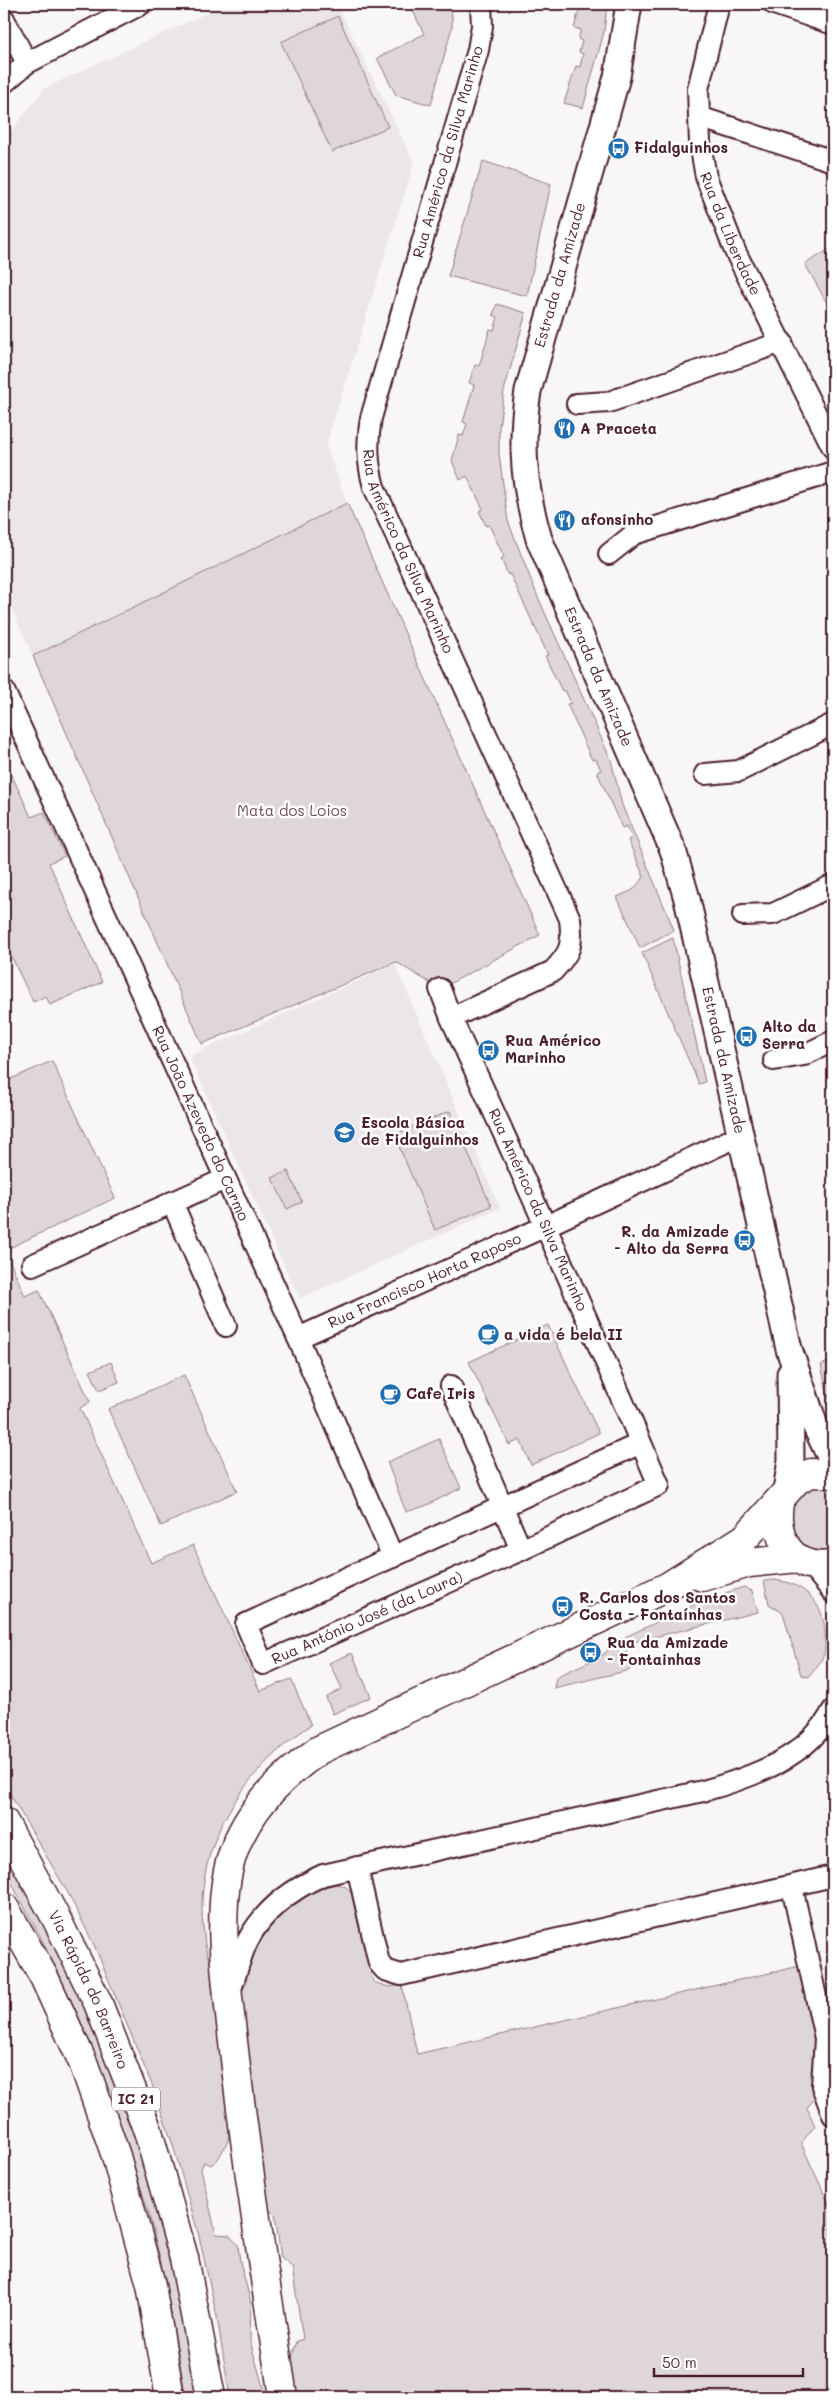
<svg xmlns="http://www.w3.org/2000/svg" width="837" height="2401" viewBox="0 0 837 2401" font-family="Mali,sans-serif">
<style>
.built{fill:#ebe6e8}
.green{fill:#ded6d9;stroke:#947a82}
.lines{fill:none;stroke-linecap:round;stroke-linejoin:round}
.minor-casing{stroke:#4a1f2b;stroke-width:24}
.tertiary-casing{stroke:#4a1f2b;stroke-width:29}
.secondary-casing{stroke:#4a1f2b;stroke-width:31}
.trunk-casing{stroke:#4a1f2b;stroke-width:31}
.minor{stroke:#fff;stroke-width:20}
.tertiary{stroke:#fff;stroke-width:25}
.secondary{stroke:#fff;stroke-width:28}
.trunk{stroke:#fff;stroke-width:28}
.labels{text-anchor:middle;stroke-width:5;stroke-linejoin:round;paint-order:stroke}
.shield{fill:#fff;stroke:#80626b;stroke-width:1}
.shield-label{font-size:14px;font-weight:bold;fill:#4a1f2b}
.poi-label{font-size:15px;font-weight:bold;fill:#4a1f2b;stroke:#fff;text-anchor:start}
.street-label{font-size:15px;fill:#4a1f2b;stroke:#fff}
.park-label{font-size:15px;fill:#6f4d56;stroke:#fff}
</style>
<rect width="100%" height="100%" fill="#f8f6f7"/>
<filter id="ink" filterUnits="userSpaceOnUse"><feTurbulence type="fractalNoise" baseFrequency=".02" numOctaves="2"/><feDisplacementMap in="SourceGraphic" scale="10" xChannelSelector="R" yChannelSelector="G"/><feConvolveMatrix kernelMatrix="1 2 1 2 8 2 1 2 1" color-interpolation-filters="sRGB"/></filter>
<g filter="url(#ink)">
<!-- built -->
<path class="built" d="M 226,4 L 337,4 L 414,163 L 326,445 L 347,503 L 33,656 L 4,591 L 4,140 L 45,88 Z
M 395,964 L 500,1208 L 301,1298 L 295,1290 L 189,1056 Z"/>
<!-- green -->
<path class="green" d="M 417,4 L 448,4 L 452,15 L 452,27 L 431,105 L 396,95 L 377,58 L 424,34 L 411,7 Z
M 581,4 L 607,4 L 604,32 L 583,108 L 564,103 L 576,66 L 580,67 L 583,54 L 579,52 L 582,41 L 578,39 L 581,30 L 574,28 Z
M 338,16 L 388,127 L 332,152 L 281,42 Z
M 483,161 L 551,184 L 527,296 L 448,276 Z
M 833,247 L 833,314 L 805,264 Z
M 497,304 L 526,313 L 504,391 L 499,427 L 499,454 L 508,521 L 537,595 L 611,760 L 622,805 L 674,930 L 640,948 L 617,897 L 633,890 L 644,877 L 628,840 L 632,838 L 627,826 L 622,828 L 597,772 L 601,770 L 596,759 L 592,760 L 567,704 L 571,703 L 565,690 L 562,691 L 545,656 L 548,655 L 510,574 L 508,575 L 501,559 L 504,557 L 489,525 L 486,526 L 479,511 L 483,509 L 467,476 L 460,480 L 452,461 L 459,435 L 463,436 L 467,424 L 463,422 L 474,385 L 469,383 L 475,365 L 479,366 L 490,329 L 494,330 L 498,317 L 493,315 Z
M 347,503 L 540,935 L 440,989 L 396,962 L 202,1044 L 33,656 Z
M 4,758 L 31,817 L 44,812 L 65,856 L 49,863 L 102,982 L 50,1005 L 46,996 L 33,1002 L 4,941 Z
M 673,938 L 705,1082 L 699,1084 L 642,953 Z
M 52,1061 L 115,1198 L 5,1250 L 25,1296 L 39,1290 L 90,1402 L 80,1408 L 151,1563 L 193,1545 L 260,1691 L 291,1679 L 311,1725 C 245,1769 194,1844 203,1926 C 205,1944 205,1954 214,1970 L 231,2115 L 228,2141 L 218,2159 L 211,2165 L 204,2162 L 201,2169 L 216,2234 L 229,2235 L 238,2245 L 240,2262 L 251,2303 L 250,2341 L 266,2397 L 230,2397 L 217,2317 L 199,2236 L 173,2145 L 152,2085 L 95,1947 L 68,1893 L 4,1784 L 4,1082 Z
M 450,1111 L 491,1206 L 435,1230 L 394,1135 Z
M 288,1171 L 302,1202 L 287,1209 L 272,1178 Z
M 548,1325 L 599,1433 L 531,1465 L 520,1440 L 509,1445 L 469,1362 Z
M 833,1360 L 833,1417 L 821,1365 Z
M 111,1362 L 119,1382 L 99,1390 L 90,1371 Z
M 184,1375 L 237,1491 L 161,1526 L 108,1409 Z
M 439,1439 L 461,1488 L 425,1506 L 406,1512 L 387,1462 Z
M 833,1483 L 833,1551 C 800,1553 793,1540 789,1510 L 810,1484 Z
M 773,1580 C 806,1582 827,1607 825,1639 C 825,1644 825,1650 824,1654 C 821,1662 814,1670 809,1677 L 801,1675 L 783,1613 L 769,1604 L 764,1581 Z
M 744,1587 L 752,1591 L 758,1612 L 625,1644 L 630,1670 L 554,1688 L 556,1678 L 560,1675 L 601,1656 L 625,1637 L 706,1599 Z
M 352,1653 L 371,1697 L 333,1714 L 326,1698 L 342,1688 L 329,1663 Z
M 4,1847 L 76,1984 L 123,2100 L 148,2177 L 168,2248 L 197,2397 L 186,2397 L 163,2271 L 149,2214 L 131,2156 L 113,2104 L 78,2015 L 41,1938 L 4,1869 Z
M 337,1884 L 346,1887 L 353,1895 L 373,1982 L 389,1987 L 402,1985 L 417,2054 L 800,1966 L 815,2039 L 811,2071 L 815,2098 L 807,2108 L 815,2126 L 801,2143 L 833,2213 L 833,2397 L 295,2397 L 290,2364 L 297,2341 L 303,2339 L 292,2267 L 281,2258 L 275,2214 L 266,2208 L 241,1996 C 250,1943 282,1894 337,1884 Z"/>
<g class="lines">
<defs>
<g id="minor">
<path id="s1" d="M 481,4 L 482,26 L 478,50 L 371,418 C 367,443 367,462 374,487 L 570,919 C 573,945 571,952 553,971 L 451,1018 C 522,1173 592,1328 659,1485 L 521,1550 L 263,1664 L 246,1624 L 641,1443"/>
<path id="s2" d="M 719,4 L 698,89 L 700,143 L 706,177 L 735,251 L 833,448"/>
<path d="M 774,4 L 833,24"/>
<path d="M 4,19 L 27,63"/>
<path d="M 4,83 L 27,63 L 141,4"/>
<path d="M 699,117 L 833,161"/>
<path d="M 577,404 L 609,402 L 782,342"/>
<path d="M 609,554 L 634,534 L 833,472"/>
<path id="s3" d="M 4,691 L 298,1338 L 393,1557"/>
<path d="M 705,774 L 739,771 L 833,724"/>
<path d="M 743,915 L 773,914 L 833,885"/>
<path d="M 440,989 L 451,1018"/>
<path d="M 774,1060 L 804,1055 L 833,1041"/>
<path d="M 172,1202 L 226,1326"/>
<path d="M 32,1265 L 225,1179"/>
<path id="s4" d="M 298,1338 L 546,1226 L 741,1135"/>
<path d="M 451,1386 L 521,1550"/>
<path d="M 809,1563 L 833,1592"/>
<path d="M 357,1867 L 379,1963 L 385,1970 L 401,1975 L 833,1876"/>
<path d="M 792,1887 L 825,2038 L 822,2086 L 833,2115"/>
<path d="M 230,1992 C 236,1975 240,1956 248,1940 C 264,1910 292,1889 323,1875 L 703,1791 C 752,1777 808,1758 833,1710"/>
</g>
<g id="tertiary">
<path id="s5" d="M 629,4 L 617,77 L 528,391 C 520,444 524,488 539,539 L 673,850 L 687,899 L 789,1349 L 814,1423 L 833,1463"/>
<path d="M 786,1491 L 791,1460 L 790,1374"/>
</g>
<path id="secondary" d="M 780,1499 C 771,1535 792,1574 833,1564
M 702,1577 L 749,1563 L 798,1558
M 283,2397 C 265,2279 246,2160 233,2041 C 227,1986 215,1909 232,1856 C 247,1810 281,1777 319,1750 L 667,1587 L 745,1538 L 797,1480 L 811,1473 L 833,1474"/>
<g id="trunk">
<path id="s6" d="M 4,1822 L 57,1920 L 98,2003 L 148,2131 L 184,2258 L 211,2397"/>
<path d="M 4,1907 L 44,1977 L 84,2065 L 116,2156 L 151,2285 L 170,2397"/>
</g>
</defs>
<!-- minor casing -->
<use href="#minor" class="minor-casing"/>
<!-- tertiary casing -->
<use href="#tertiary" class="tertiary-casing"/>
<!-- secondary casing -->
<use href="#secondary" class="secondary-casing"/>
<!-- trunk casing -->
<use href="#trunk" class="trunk-casing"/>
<!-- minor -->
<use href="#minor" class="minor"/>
<!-- tertiary -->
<use href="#tertiary" class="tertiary"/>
<!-- secondary -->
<use href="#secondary" class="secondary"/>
<!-- trunk -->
<use href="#trunk" class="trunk"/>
</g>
</g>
<!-- icons -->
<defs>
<symbol id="bus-disc" viewBox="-11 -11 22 22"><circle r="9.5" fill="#1f6fb2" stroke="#fff"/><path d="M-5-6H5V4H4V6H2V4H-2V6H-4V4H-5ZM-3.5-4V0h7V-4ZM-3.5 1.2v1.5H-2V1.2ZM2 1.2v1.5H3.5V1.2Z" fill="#fff"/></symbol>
<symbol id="restaurant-disc" viewBox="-11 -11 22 22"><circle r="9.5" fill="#1f6fb2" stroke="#fff"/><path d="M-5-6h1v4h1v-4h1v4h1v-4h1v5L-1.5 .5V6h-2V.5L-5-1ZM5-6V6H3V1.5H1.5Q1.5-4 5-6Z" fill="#fff"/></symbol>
<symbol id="school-disc" viewBox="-11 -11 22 22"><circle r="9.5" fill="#1f6fb2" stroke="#fff"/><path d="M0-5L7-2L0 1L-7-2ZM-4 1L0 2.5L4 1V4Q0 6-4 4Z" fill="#fff"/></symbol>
<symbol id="cafe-disc" viewBox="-11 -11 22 22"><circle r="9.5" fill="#1f6fb2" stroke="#fff"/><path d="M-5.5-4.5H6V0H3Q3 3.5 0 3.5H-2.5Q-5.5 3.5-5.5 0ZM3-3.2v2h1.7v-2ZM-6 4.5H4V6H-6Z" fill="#fff"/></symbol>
</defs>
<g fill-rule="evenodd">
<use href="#bus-disc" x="606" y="136" width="25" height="25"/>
<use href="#restaurant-disc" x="552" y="416" width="25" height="25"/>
<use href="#restaurant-disc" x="552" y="508" width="25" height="25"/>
<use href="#bus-disc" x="734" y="1024" width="25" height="25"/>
<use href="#bus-disc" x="476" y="1038" width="25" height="25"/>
<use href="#school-disc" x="332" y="1120" width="25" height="25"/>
<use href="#bus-disc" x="732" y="1228" width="25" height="25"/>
<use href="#cafe-disc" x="476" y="1322" width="25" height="25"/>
<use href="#cafe-disc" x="378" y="1382" width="25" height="25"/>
<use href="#bus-disc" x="550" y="1594" width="25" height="25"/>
<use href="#bus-disc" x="578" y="1640" width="25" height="25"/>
</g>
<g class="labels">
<!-- shield labels -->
<rect class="shield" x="112" y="2087.5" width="48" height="23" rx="4"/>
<g class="shield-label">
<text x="136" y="2104">IC 21</text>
</g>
<!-- poi labels -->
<g class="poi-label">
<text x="634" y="153">Fidalguinhos</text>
<text x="580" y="434">A Praceta</text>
<text x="581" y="525">afonsinho</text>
<text x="762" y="1032">Alto da<tspan x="762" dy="17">Serra</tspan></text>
<text x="505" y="1046">Rua Américo<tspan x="505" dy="17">Marinho</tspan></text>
<text x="361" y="1128">Escola Básica<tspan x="361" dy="17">de Fidalguinhos</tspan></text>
<text x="729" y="1237" text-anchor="end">R. da Amizade<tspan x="729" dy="17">- Alto da Serra</tspan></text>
<text x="504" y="1340">a vida é bela II</text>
<text x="406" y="1399">Cafe Iris</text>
<text x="579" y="1603">R. Carlos dos Santos<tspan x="579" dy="17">Costa - Fontaínhas</tspan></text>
<text x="607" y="1648">Rua da Amizade<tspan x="607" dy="17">- Fontainhas</tspan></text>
</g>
<!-- street labels -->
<g class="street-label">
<text transform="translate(448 152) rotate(-74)" y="5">Rua Américo da Silva Marinho</text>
<text dy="5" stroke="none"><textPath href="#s2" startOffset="238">Rua da Liberdade</textPath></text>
<text transform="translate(560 275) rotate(-74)" y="5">Estrada da Amizade</text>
<text dy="5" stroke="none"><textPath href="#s1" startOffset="571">Rua Américo da Silva Marinho</textPath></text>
<text dy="5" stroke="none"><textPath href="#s5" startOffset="700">Estrada da Amizade</textPath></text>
<text dy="5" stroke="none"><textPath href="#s5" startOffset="1105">Estrada da Amizade</textPath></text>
<text dy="5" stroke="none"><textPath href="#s3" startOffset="475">Rua João Azevedo do Carmo</textPath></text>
<text dy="5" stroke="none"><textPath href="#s1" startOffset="1354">Rua Américo da Silva Marinho</textPath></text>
<text dy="5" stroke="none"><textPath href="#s4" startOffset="139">Rua Francisco Horta Raposo</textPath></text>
<text transform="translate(367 1618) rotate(-24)" y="5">Rua António José (da Loura)</text>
<text dy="5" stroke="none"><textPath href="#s6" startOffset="188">Via Rápida do Barreiro</textPath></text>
</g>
<!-- park labels -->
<g class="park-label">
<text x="292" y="816">Mata dos Loios</text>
</g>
</g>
<!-- margin -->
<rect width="837" height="2401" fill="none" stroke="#fff" stroke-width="20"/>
<rect x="10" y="10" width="817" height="2381" fill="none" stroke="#4a1f2b" stroke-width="2" filter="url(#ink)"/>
<!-- scale -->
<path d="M654 2368v8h149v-8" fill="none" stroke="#4a1f2b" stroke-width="2.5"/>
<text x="662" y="2368" font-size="15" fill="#4a1f2b" stroke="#ffffff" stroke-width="4" paint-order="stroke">50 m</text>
</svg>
